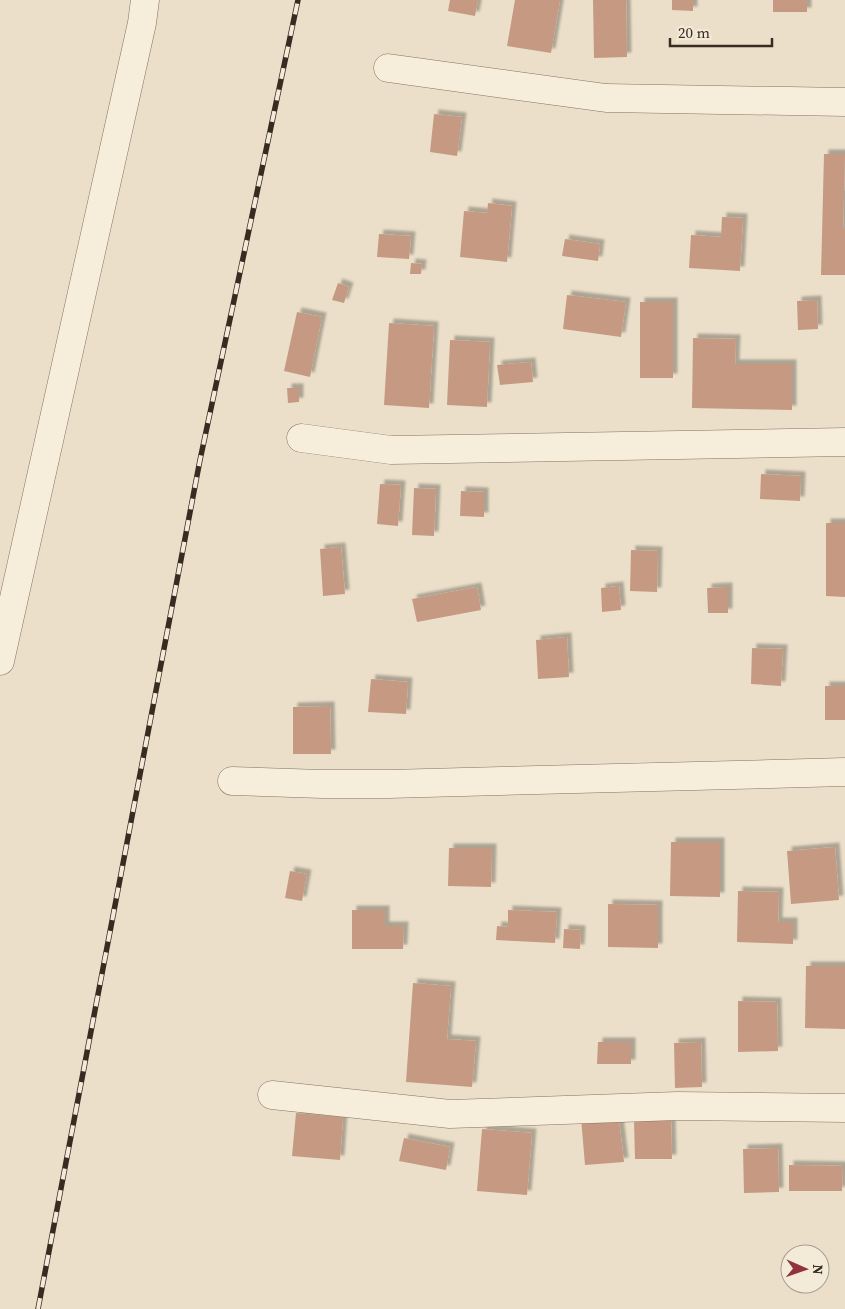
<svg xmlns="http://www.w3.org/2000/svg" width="845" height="1309" viewBox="0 0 845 1309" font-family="'Source Serif 4',serif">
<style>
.building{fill:#c69a82;filter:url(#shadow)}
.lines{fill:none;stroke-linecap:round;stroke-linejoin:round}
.street-casing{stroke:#86725f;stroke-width:29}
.street{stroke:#f7eddb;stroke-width:28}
.rail-casing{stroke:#382b21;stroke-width:5.5}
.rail{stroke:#f3ead8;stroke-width:4;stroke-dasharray:11;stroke-linecap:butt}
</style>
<defs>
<filter id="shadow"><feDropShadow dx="4.5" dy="-4.5" stdDeviation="1" flood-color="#0004"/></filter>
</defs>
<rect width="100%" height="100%" fill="#ebdfc9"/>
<!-- building -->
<path class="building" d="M 450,0 L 478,0 L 475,16 L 448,11 Z
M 515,0 L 560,0 L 551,53 L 507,46 Z
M 593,0 L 626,0 L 627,57 L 594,58 Z
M 672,0 L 693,0 L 693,11 L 672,10 Z
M 773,0 L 807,0 L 807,12 L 773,12 Z
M 434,114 L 462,117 L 457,156 L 430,152 Z
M 824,154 L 845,154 L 843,228 L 845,228 L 845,275 L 821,275 Z
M 488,203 L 512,206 L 507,262 L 460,257 L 464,211 L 487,213 Z
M 722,217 L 743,218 L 740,271 L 689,268 L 691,235 L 721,237 Z
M 379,234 L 411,236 L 409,259 L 377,257 Z
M 565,239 L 600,244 L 598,261 L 562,256 Z
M 411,263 L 422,264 L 421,274 L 410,274 Z
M 338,283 L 349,287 L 344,303 L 332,300 Z
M 567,295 L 626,302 L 621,337 L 563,329 Z
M 817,300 L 818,329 L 798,330 L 797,301 Z
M 640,302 L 673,302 L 673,378 L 640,378 Z
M 297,312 L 322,317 L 310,377 L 284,371 Z
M 389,323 L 434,326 L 429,408 L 384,405 Z
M 693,338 L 736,339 L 735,364 L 792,364 L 792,410 L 692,408 Z
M 450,340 L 490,342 L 487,407 L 447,405 Z
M 531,362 L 533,382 L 500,385 L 497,365 Z
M 287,388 L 299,388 L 299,402 L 288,403 Z
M 761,474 L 801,476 L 800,501 L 760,499 Z
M 380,484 L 401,485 L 398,526 L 377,524 Z
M 414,488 L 436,489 L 434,536 L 412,535 Z
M 461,491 L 484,492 L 484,517 L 460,516 Z
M 826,523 L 845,523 L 845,597 L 826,596 Z
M 341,547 L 345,594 L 323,596 L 320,549 Z
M 631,550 L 658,551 L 657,592 L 630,591 Z
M 619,586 L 621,610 L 602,612 L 601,588 Z
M 477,587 L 481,610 L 417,622 L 412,599 Z
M 728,587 L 728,613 L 708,613 L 707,588 Z
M 567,637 L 569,677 L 538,679 L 536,640 Z
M 752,648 L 783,649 L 781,686 L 751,684 Z
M 371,679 L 408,682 L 406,714 L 368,712 Z
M 825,686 L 845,686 L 845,720 L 825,720 Z
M 330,706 L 331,754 L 293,754 L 293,707 Z
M 671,842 L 720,842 L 720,897 L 670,896 Z
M 835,847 L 839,900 L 791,904 L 787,851 Z
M 449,848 L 492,848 L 491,887 L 448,886 Z
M 290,871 L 307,874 L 302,901 L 285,898 Z
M 738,891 L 779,892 L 778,922 L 793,922 L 793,944 L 737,942 Z
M 608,904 L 658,905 L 658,948 L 608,947 Z
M 352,910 L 385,910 L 385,926 L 404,926 L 403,949 L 352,949 Z
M 508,910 L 557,912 L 555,943 L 496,940 L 497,926 L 508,927 Z
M 564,929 L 581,930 L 580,949 L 563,948 Z
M 806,966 L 845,966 L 845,1029 L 805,1028 Z
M 413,983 L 451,986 L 447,1039 L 476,1041 L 472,1087 L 406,1082 Z
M 738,1001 L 777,1002 L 778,1051 L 738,1052 Z
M 598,1042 L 631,1042 L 631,1064 L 597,1064 Z
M 701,1042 L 702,1087 L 675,1088 L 674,1043 Z
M 296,1113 L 343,1117 L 340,1160 L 292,1156 Z
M 581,1118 L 619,1121 L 624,1162 L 585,1165 Z
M 671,1120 L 672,1159 L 635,1159 L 634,1121 Z
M 482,1129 L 532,1133 L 527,1195 L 477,1191 Z
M 404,1138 L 450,1147 L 446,1170 L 399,1161 Z
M 778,1148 L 779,1192 L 744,1193 L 743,1149 Z
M 789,1165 L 843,1166 L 842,1191 L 789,1191 Z"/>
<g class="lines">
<defs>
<path id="street" d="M 388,68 L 606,98 L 845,102
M 301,438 L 391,450 L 845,442
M 0,661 L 142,23 L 145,0
M 232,781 L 322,784 L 389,784 L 845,772
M 272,1095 L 450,1114 L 677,1106 L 845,1108"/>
</defs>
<!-- street casing -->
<use href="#street" class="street-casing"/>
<!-- street -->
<use href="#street" class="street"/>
<defs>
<path id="rail" d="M 38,1309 L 200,460 L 298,0"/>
</defs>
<!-- rail casing -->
<use href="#rail" class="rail-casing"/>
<!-- rail -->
<use href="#rail" class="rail"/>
</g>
<!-- north arrow -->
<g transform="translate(805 1269) rotate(92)"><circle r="24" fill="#f3ead8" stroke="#a89e8f"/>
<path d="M0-4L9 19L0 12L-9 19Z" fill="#913339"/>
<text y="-8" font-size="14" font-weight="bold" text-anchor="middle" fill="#382b21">N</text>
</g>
<!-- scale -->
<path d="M670 38v8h102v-8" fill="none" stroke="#382b21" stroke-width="2.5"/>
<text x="678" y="38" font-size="15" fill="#382b21" stroke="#f3ead8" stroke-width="4" paint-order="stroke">20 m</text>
</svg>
